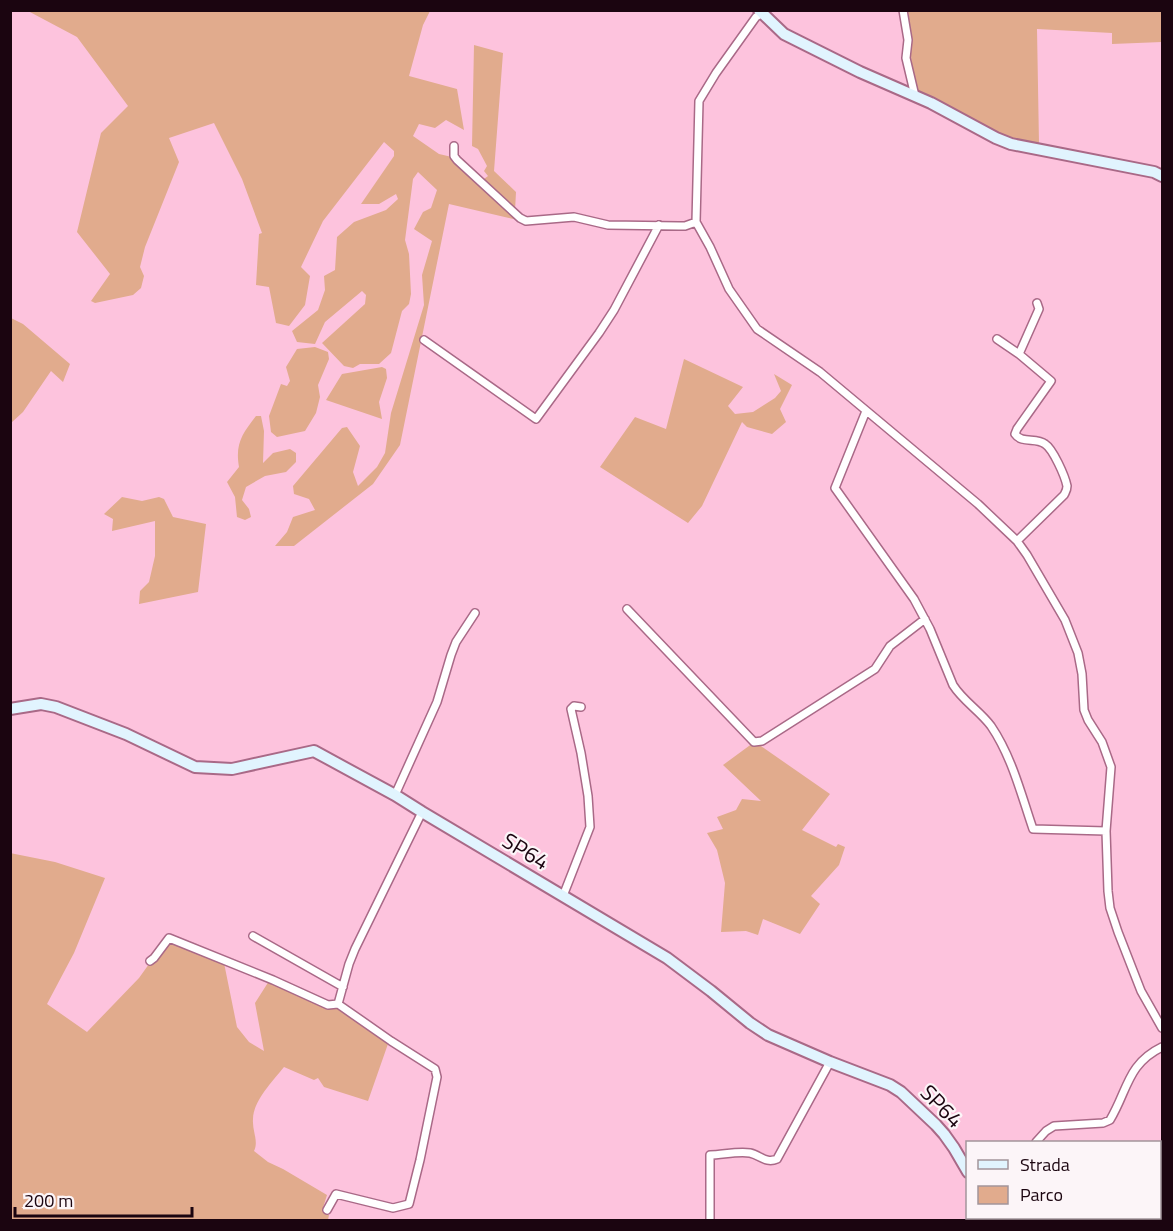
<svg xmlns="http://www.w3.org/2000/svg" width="1173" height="1231" viewBox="0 0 1173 1231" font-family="'Titillium Web',sans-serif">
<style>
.green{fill:#e1ab8d}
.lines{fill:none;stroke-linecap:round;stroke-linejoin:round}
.street-casing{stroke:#a96987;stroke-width:10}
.secondary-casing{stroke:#a96987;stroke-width:14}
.street{stroke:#fff;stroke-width:7}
.secondary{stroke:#e1f4fe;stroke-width:10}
.labels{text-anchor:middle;stroke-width:4.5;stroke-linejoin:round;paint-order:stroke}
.street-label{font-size:22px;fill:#1b0510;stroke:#fcf5f8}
</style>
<rect width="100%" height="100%" fill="#fdc3dd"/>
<!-- green -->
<path class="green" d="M 28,11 L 430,11 L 423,25 L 409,76 L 457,89 L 464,130 L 446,120 L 435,128 L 419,124 L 413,136 L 439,154 L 452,157 L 480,182 L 488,176 L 484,171 L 487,166 L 478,149 L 472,146 L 474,45 L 503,53 L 494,171 L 516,192 L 515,211 L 522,221 L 449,204 L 400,445 L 373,484 L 294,546 L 275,546 L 287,532 L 293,517 L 315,510 L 309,499 L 294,494 L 293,486 L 342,428 L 347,427 L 360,446 L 353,472 L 358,486 L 377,467 L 385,453 L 391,413 L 424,305 L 422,275 L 432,241 L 414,229 L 423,212 L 431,208 L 437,190 L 418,172 L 413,179 L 405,240 L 409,254 L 411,294 L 409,304 L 402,311 L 391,353 L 379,364 L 360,364 L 353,368 L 344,366 L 322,343 L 365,304 L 366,295 L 362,291 L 325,322 L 315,344 L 297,342 L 292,331 L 318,310 L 325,290 L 324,276 L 335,270 L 337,237 L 354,222 L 386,210 L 398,199 L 396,194 L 379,204 L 361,204 L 394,156 L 394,151 L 384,142 L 323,221 L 301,267 L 310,276 L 305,305 L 289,326 L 276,323 L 269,287 L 256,285 L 259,234 L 262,233 L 242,179 L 214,123 L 169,138 L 179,162 L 145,247 L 140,267 L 144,276 L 141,288 L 133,295 L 95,303 L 91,301 L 110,274 L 77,232 L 101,133 L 128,106 L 77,37 Z
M 908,11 L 1162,11 L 1162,42 L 1112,44 L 1112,33 L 1037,29 L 1039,144 L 1005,138 L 917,93 L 912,71 Z
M 11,318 L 23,324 L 70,364 L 63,382 L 51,371 L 23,412 L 11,423 Z
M 315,347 L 328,352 L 329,359 L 318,385 L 320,397 L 316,413 L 305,431 L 277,437 L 271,432 L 269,416 L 281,384 L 287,386 L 290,381 L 286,367 L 297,349 Z
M 684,359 L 743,387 L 728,406 L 735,414 L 753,412 L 775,398 L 781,391 L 774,374 L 792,385 L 780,409 L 786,422 L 772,434 L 747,427 L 742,422 L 702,506 L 688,523 L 600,467 L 635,417 L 666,429 Z
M 382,367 L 386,369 L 387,378 L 379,402 L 382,419 L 326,400 L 342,374 Z
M 256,416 L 261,416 L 264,431 L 263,463 L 273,453 L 290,449 L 296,453 L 296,462 L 286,472 L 265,476 L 246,487 L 242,500 L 249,509 L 251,517 L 245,520 L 237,517 L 235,497 L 227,482 L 239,467 C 235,444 242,434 256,416 Z
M 122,497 L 142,501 L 159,497 L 164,499 L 173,517 L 206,524 L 198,592 L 139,604 L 140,591 L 149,582 L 155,556 L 155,521 L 112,531 L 113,519 L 104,514 Z
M 753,743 L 758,744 L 830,794 L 802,830 L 836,847 L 838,844 L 845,847 L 839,865 L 811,896 L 820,904 L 800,934 L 763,919 L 758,935 L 746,931 L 721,932 L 725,883 L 717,850 L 707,833 L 723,829 L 717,817 L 736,810 L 742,799 L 761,801 L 723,765 Z
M 10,853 L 55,862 L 105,878 L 74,953 L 47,1004 L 87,1032 L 139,978 L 164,943 L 173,939 L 223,958 L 237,1027 L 249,1042 L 264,1051 L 255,1003 L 269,981 L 338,1007 L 389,1041 L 368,1101 L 324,1087 L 318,1078 L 314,1080 L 284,1067 C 273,1081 253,1101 253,1119 C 252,1131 259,1141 254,1151 L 268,1162 L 283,1169 L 327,1195 L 322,1211 L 329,1215 L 328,1220 L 11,1220 Z"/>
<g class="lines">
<defs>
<path id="street" d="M 903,10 L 908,40 L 906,58 L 915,96
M 761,14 L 756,17 L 716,73 L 699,101 L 696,222 L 710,247 L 729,289 L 757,329 L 820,372 L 978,504 L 1017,541 L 1027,555 L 1065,620 L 1078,653 L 1082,674 L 1084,710 L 1088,720 L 1102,742 L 1111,767 L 1106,831 L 1108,891 L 1110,908 L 1118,932 L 1141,991 L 1162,1028
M 454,146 L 454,156 L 457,160 L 520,218 L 526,221 L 574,217 L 608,225 L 679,226 L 685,226 L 696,222
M 997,339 L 1019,354 L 1051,381 L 1017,429 L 1015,434 C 1022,444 1036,437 1045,444 C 1053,449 1065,476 1067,486 C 1067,490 1066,491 1064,495 L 1017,541
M 424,340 L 536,419 L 599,333 L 614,310 L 659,225
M 1019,354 L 1039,309 L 1037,303
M 866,411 L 835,488 L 914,599 L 930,629 L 953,685 C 963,701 980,711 991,726 C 1012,757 1021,794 1033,829 L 1106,831
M 627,609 L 754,742 L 762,741 L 875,669 L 890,646 L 925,619
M 395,795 L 437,702 L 451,655 L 456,642 L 475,613
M 563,896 L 590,827 L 588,796 L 581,753 L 571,709 L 574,706 L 581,707
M 253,936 L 343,987
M 150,961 L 154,958 L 169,938 L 273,980 L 328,1005 L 338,1004
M 1036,1142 L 1046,1131 L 1054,1126 L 1103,1123 L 1110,1120 C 1128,1090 1127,1064 1162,1047
M 327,1210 L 336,1194 L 393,1208 L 409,1204 L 420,1160 L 437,1077 L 435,1069 L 391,1041 L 338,1004 L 349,964 L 355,949 L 422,812
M 710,1220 L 710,1155 C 722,1155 737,1151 750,1153 C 760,1155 766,1164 777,1159 L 830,1062"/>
<path id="secondary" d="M 759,10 L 784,34 L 860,72 L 931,103 L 996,138 L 1011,144 L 1154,172 L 1162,176
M 10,709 L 41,704 L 56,707 L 126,734 L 195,767 L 232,769 L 314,751 L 395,795 L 422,812 L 667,958 L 711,991 L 750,1023 L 768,1035 L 830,1062 L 890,1085 L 901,1092 L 936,1125 L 944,1134 L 954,1148 L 968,1172
M 998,1218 L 1001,1220"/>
</defs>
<!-- street casing -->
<use href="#street" class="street-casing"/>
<!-- secondary casing -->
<use href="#secondary" class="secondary-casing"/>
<!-- street -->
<use href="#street" class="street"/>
<!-- secondary -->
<use href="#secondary" class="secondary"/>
</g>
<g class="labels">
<!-- street labels -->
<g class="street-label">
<text transform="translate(526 851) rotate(31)" y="8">SP64</text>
<text transform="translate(942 1106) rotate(46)" y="8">SP64</text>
</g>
</g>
<!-- border -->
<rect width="1173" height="1231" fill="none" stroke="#1b0510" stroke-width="24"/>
<!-- legend -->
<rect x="966" y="1141" width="195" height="78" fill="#fcf5f8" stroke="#a2959b" stroke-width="1.5"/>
<rect x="978" y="1160" width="30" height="9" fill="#e1f4fe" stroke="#a2959b" stroke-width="1.5"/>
<text x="1020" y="1171" font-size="18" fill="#1b0510">Strada</text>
<rect x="978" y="1186" width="30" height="18" fill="#e1ab8d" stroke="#a2959b" stroke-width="1.5"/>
<text x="1020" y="1201" font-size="18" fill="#1b0510">Parco</text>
<!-- scale -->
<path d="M15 1207v9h177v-9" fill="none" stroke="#1b0510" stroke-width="3"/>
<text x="24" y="1207" font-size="18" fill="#1b0510" stroke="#fcf5f8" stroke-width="4.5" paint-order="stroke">200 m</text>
</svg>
